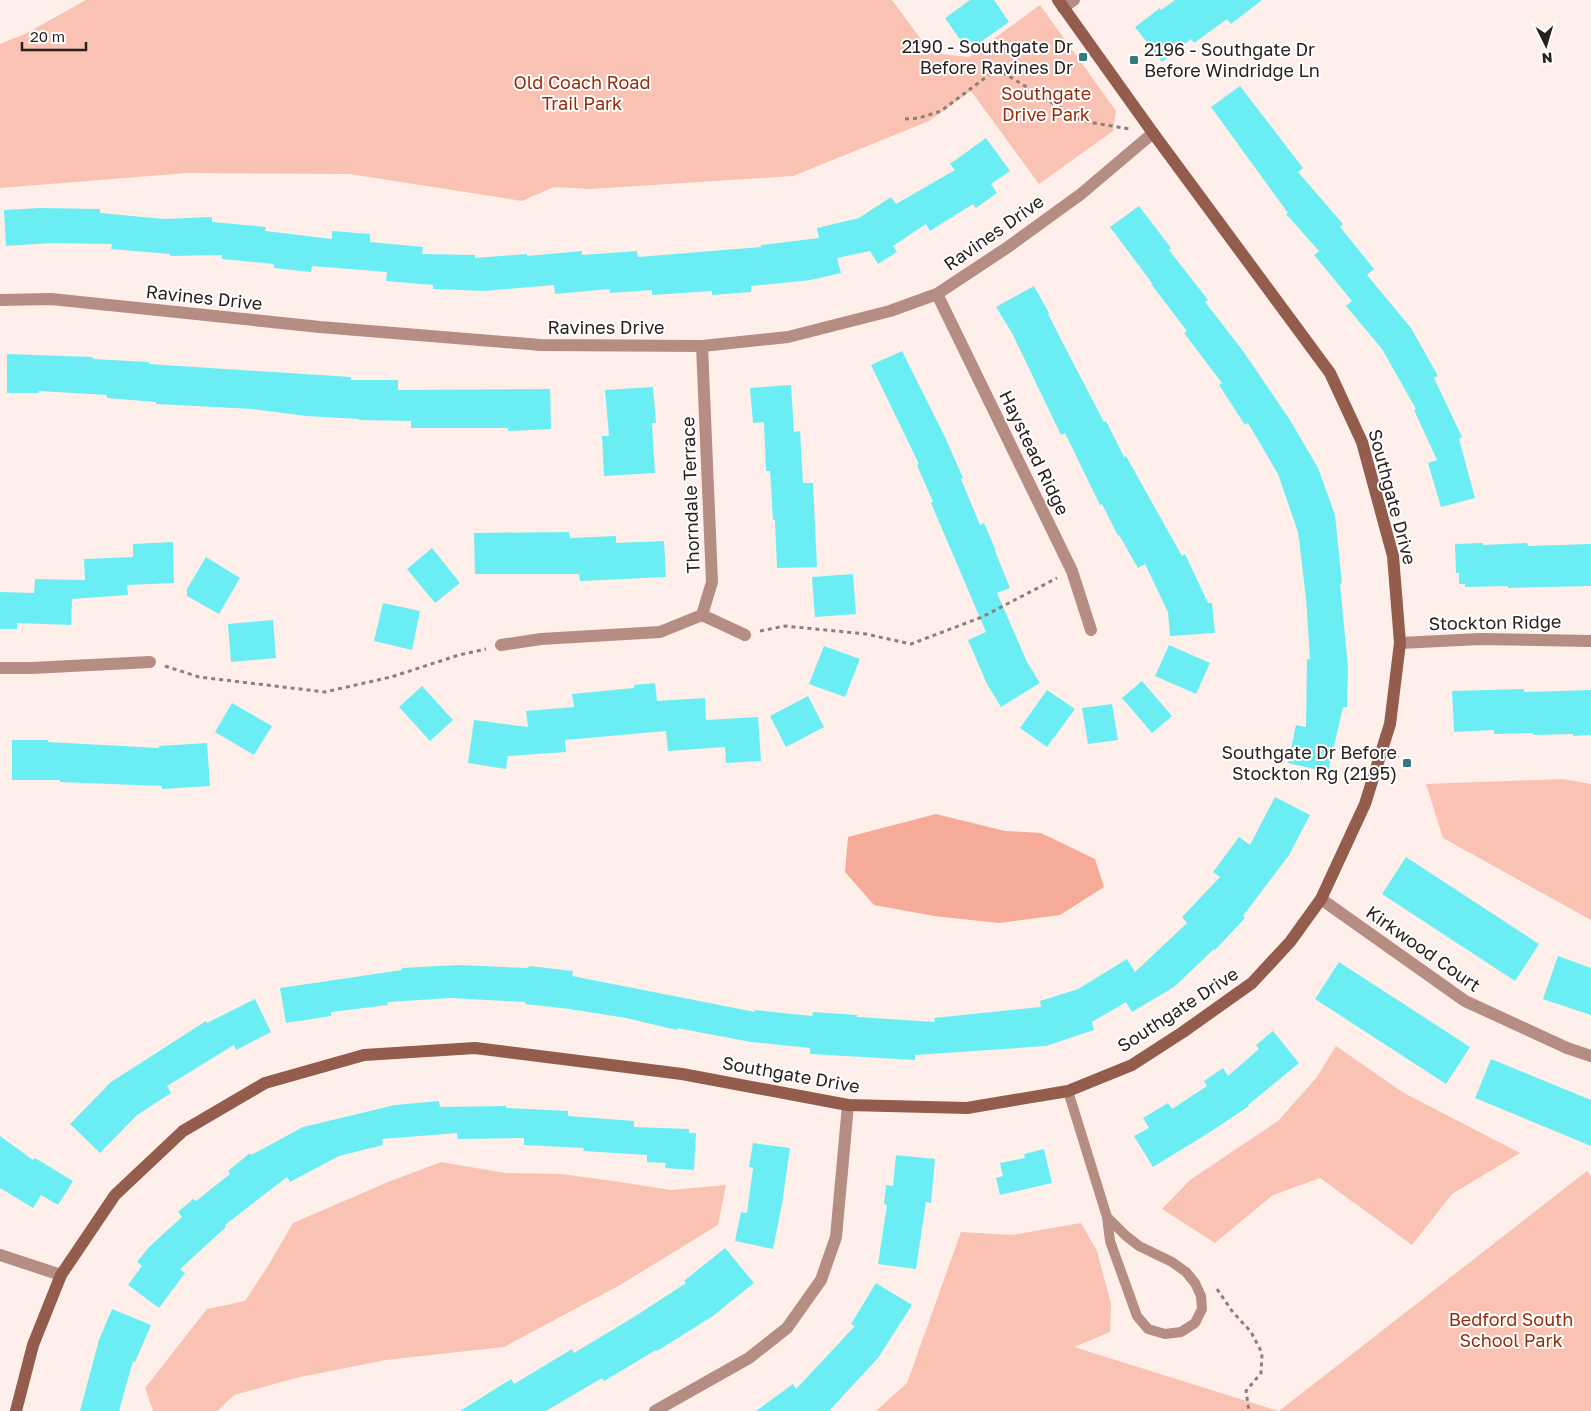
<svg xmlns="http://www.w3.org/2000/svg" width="1591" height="1411" viewBox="0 0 1591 1411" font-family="'Golos Text',sans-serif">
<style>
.green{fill:#f9c2b3}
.water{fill:#f5ab97}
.building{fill:#6beef3}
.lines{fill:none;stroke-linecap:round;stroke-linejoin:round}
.path{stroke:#8b7f7c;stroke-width:3;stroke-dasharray:4 4;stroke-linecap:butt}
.lane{stroke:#b58d82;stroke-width:10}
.street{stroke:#b58d82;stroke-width:12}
.secondary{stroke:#945c4d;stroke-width:12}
.poi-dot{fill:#317b7e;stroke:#fff;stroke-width:2}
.labels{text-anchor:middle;stroke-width:4;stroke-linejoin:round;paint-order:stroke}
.poi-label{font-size:18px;fill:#2a211e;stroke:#fff;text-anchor:end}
.park-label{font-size:18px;fill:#942c0d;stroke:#fff}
.street-label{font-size:18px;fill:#2a211e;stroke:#fff}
</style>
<rect width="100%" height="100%" fill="#feefeb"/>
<!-- green -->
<path class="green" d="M 86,0 L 892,0 L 931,53 L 969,57 L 1040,5 L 1116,111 L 1113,131 L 1039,184 L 971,91 L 929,121 L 793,176 L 591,189 L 554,187 L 522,201 L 350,174 L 187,173 L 0,188 L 0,44 L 27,33 Z
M 1563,779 L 1591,784 L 1591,920 L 1443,838 L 1426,784 Z
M 1336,1046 L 1404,1093 L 1520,1153 L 1452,1194 L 1412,1245 L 1320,1178 L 1273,1195 L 1215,1243 L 1162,1209 L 1190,1180 L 1278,1121 L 1317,1077 Z
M 441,1162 L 505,1173 L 561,1174 L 613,1181 L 671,1190 L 726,1185 L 718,1225 L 620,1285 L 504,1347 L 386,1360 L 300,1377 L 234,1395 L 217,1411 L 153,1411 L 145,1388 L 207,1309 L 245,1301 L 268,1266 L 293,1223 L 388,1182 Z
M 1587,1171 L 1591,1176 L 1591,1411 L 1279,1411 Z
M 1081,1223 L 1097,1251 L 1111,1304 L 1110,1332 L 1074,1347 L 1278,1411 L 876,1411 L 907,1383 L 961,1232 L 1012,1235 Z"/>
<!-- water -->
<path class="water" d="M 936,814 L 1005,831 L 1041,833 L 1095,859 L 1104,887 L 1060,915 L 999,923 L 934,916 L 874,905 L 845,872 L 848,837 Z"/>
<!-- building -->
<path class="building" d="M 970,0 L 994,0 L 1009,22 L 968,51 L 945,18 Z
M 1175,0 L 1262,0 L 1231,24 L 1227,19 L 1194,43 L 1191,39 L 1162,62 L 1135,27 L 1160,8 L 1161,10 Z
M 1240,86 L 1303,168 L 1298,172 L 1343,224 L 1340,227 L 1374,269 L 1367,275 L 1411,328 L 1438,376 L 1434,378 L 1462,437 L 1459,439 L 1475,498 L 1441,507 L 1428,463 L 1437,460 L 1414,410 L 1416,409 L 1382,349 L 1346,306 L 1352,301 L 1314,255 L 1319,251 L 1286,214 L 1288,213 L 1211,107 Z
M 986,138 L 1010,171 L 991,184 L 997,193 L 976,208 L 973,204 L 930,231 L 926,224 L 893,246 L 897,252 L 878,264 L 870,251 L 837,258 L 841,273 L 811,280 L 751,286 L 751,292 L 712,295 L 712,291 L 652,295 L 652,290 L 610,293 L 610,289 L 555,294 L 554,285 L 485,291 L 433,289 L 433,285 L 386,281 L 387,272 L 312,266 L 311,272 L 274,268 L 274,264 L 222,259 L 222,255 L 170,256 L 170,254 L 111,249 L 112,244 L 53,243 L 6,246 L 4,210 L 40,208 L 100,209 L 100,213 L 164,219 L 212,217 L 212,222 L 266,227 L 265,231 L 332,239 L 332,231 L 370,234 L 370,242 L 423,247 L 422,254 L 475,255 L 475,258 L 527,254 L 527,256 L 582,251 L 582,255 L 637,251 L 638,257 L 761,247 L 761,245 L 819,238 L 817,228 L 859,218 L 891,197 L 896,204 L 955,170 L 950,164 Z
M 1139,206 L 1171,248 L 1169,250 L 1208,300 L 1205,302 L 1243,351 L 1290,420 L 1318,468 L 1335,515 L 1342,583 L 1340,584 L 1348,667 L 1347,707 L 1343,707 L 1328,772 L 1288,763 L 1296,725 L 1306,727 L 1307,659 L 1310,659 L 1306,598 L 1298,532 L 1278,474 L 1248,423 L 1245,425 L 1219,385 L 1222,383 L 1184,333 L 1187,331 L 1151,284 L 1152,283 L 1110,227 Z
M 1034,286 L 1049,313 L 1048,314 L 1068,353 L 1104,422 L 1106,421 L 1124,457 L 1126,456 L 1182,556 L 1185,554 L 1208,603 L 1212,603 L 1215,633 L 1170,636 L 1168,612 L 1145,564 L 1138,568 L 1119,535 L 1118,536 L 1102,504 L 1100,505 L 1065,433 L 1061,435 L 1012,333 L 996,307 Z
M 902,351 L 945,437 L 963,478 L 961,479 L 980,525 L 984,523 L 996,551 L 995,551 L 1010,588 L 997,593 L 1027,662 L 1040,683 L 1001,707 L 987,684 L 968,640 L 986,632 L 931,503 L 933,502 L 917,465 L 919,464 L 871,365 Z
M 7,354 L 93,357 L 93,359 L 149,362 L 149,364 L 351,377 L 351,380 L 398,380 L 398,390 L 550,389 L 551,429 L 508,431 L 508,428 L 411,428 L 411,421 L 359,420 L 359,419 L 306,416 L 253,409 L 156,404 L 156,402 L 107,398 L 107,395 L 39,391 L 39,393 L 7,393 Z
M 791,385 L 794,432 L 800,431 L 803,483 L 813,483 L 817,567 L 777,568 L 775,520 L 773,520 L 770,471 L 766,471 L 764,422 L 753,423 L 750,388 Z
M 653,387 L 656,423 L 652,423 L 655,473 L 604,476 L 602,436 L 609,436 L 605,390 Z
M 569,532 L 570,538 L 616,536 L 616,543 L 664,541 L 666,577 L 580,581 L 579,574 L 475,574 L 474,533 Z
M 173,542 L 174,583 L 127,585 L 128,595 L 72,599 L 71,625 L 17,623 L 17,629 L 0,629 L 0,592 L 34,593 L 35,579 L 85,580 L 84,559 L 133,557 L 133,544 Z
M 1483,543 L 1483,545 L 1527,543 L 1528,546 L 1591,544 L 1591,586 L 1508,588 L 1508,586 L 1465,587 L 1465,584 L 1459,584 L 1459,573 L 1456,573 L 1455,544 Z
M 432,548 L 460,583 L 435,603 L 407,569 Z
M 206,557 L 240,578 L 219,614 L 187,596 L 187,589 Z
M 853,574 L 856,614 L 815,617 L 812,577 Z
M 383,603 L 420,611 L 412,650 L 374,641 Z
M 273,620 L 276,658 L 231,662 L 228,624 Z
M 1169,645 L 1210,663 L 1196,694 L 1155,676 Z
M 824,646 L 860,659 L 845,697 L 809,684 Z
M 1142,681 L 1172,716 L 1152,733 L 1122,698 Z
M 655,683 L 657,701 L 705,698 L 706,720 L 758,717 L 761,761 L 726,763 L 725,747 L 668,751 L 666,731 L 565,740 L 566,752 L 508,756 L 506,769 L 468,763 L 474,720 L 528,727 L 526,711 L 574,707 L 572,694 L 634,688 L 634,685 Z
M 422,686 L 453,720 L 430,741 L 399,707 Z
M 1524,689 L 1524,692 L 1591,690 L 1591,735 L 1573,736 L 1573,734 L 1533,735 L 1533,733 L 1494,734 L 1494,730 L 1454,732 L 1452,691 Z
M 1047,690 L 1075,709 L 1047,747 L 1020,728 Z
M 808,696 L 824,727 L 786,747 L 770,716 Z
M 232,703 L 272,726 L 254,755 L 215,732 Z
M 1112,704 L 1118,740 L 1088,744 L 1082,708 Z
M 12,740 L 48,740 L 48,742 L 159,748 L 159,746 L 207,743 L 210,786 L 162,789 L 162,786 L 60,782 L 60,780 L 12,780 Z
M 1275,797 L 1310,815 L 1289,855 L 1243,916 L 1245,918 L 1215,950 L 1214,949 L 1174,987 L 1132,1012 L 1126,1002 L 1092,1022 L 1094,1030 L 1046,1046 L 915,1055 L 915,1060 L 810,1054 L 810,1048 L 751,1042 L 677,1028 L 677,1030 L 626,1018 L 570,1009 L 525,1004 L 525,1002 L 450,998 L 387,1002 L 388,1005 L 331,1012 L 331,1016 L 286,1023 L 280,988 L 402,970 L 402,968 L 458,965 L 528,968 L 529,966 L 573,971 L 572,976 L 755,1012 L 755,1010 L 812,1016 L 813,1012 L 857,1015 L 857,1017 L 935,1022 L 934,1018 L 1041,1007 L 1040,1001 L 1078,989 L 1127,959 L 1135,972 L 1187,923 L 1182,917 L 1220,877 L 1213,872 L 1239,837 L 1250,845 Z
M 1406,857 L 1539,944 L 1515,981 L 1382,894 Z
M 1558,956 L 1591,968 L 1591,1015 L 1543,999 Z
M 1339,962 L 1470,1047 L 1446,1084 L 1315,999 Z
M 255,999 L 271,1032 L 236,1050 L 234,1045 L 167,1086 L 171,1093 L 137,1115 L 100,1153 L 70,1124 L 111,1082 L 206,1021 L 207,1023 Z
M 1273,1031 L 1299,1063 L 1248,1105 L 1249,1106 L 1210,1132 L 1153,1167 L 1134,1136 L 1149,1128 L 1143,1118 L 1168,1103 L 1172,1109 L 1207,1086 L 1204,1081 L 1223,1068 L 1228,1076 L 1259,1049 L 1256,1045 Z
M 1491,1059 L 1591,1100 L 1591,1146 L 1475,1098 Z
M 439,1101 L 440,1107 L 506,1106 L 506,1108 L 568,1111 L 568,1116 L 634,1121 L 634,1127 L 689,1129 L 689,1133 L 696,1133 L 694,1170 L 665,1168 L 666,1163 L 647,1162 L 647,1155 L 583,1151 L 584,1148 L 524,1145 L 524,1138 L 458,1139 L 457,1133 L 382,1139 L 383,1145 L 339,1156 L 290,1182 L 287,1177 L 225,1225 L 226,1227 L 180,1269 L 185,1273 L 159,1308 L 128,1285 L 142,1266 L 137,1262 L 149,1247 L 182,1217 L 178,1212 L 193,1199 L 196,1201 L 230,1174 L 228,1171 L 250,1153 L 251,1155 L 303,1127 L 395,1105 Z
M 0,1136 L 33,1160 L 35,1158 L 73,1181 L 58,1205 L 41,1195 L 33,1208 L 0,1188 Z
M 753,1143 L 790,1148 L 782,1204 L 773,1249 L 735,1241 L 741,1212 L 747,1213 L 753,1168 L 749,1167 Z
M 1044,1149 L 1052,1183 L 1000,1195 L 996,1178 L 1003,1176 L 1000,1163 L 1025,1158 L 1024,1154 Z
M 896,1155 L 935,1159 L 931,1203 L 926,1202 L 916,1269 L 878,1264 L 887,1205 L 884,1204 L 886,1185 L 893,1186 Z
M 725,1248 L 754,1283 L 713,1316 L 657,1351 L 656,1350 L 604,1381 L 602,1378 L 546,1411 L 460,1411 L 511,1379 L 514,1384 L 572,1349 L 574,1353 L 634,1317 L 686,1283 L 684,1281 Z
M 876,1283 L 912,1305 L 878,1358 L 829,1411 L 756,1411 L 793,1384 L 796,1389 L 855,1326 L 851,1324 Z
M 112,1309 L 151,1325 L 135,1362 L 133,1361 L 119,1411 L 80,1411 L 99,1340 Z"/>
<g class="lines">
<!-- path -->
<path class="path" d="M 905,119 L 919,118 L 941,111 L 993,72 L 998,71 L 1007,75 L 1082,121 L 1130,129
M 760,631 L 785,626 L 866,634 L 911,644 L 982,617 L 1057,578
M 165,666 L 199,677 L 325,692 L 391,677 L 459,655 L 486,649
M 1217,1289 L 1232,1311 L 1251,1332 L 1262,1353 L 1261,1373 L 1246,1391 L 1249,1411"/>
<!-- lane -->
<path class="lane" d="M 1068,1091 L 1107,1217 L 1110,1241 L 1137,1316 L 1148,1329 L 1165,1334 L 1181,1332 L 1195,1323 L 1202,1309 L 1201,1296 L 1195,1283 L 1186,1272 L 1172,1262 L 1139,1246 L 1125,1235 L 1107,1217"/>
<!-- street -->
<path class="street" d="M 1063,8 L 1074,0
M 937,294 L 1072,571 L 1091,630
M 0,300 L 51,299 L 320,327 L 541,345 L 702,346 L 788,337 L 890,311 L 937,294 L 1008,247 L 1081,194 L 1153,133
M 702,615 L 745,635
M 1400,643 L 1480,639 L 1591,641
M 501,645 L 541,639 L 660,632 L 702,615 L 712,582 L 702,346
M 0,668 L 31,668 L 150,662
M 1321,899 L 1465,1001 L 1567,1048 L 1591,1056
M 0,1255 L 61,1275
M 655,1411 L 749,1358 L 787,1328 L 821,1280 L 836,1237 L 848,1105"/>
<!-- secondary -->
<path class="secondary" d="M 16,1411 L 33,1345 L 61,1275 L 115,1195 L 183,1131 L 265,1083 L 364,1055 L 475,1048 L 682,1074 L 848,1105 L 967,1108 L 1068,1091 L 1132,1065 L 1183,1032 L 1252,983 L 1290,942 L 1321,899 L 1365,804 L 1390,724 L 1400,643 L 1393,556 L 1362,442 L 1330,373 L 1153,133 L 1058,0"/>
</g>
<!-- markers -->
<g class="poi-dot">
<rect x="1078" y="52" width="10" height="10" rx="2.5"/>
<rect x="1129" y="55" width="10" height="10" rx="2.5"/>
<rect x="1402" y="758" width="10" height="10" rx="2.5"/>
</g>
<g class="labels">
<!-- poi labels -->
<g class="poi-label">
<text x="1073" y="53">2190 - Southgate Dr<tspan x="1073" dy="21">Before Ravines Dr</tspan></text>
<text x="1144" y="56" text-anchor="start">2196 - Southgate Dr<tspan x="1144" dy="21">Before Windridge Ln</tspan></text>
<text x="1397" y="759">Southgate Dr Before<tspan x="1397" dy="21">Stockton Rg (2195)</tspan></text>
</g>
<!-- park labels -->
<g class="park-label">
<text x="582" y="89">Old Coach Road<tspan x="582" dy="21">Trail Park</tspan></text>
<text x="1046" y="100">Southgate<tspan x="1046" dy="21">Drive Park</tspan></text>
<text x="1511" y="1326">Bedford South<tspan x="1511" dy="21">School Park</tspan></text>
</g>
<!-- street labels -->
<g class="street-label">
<text transform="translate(994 233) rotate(-35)" y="6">Ravines Drive</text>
<text transform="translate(204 298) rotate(6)" y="6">Ravines Drive</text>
<text x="606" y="334">Ravines Drive</text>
<text transform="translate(1034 453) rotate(64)" y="6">Haystead Ridge</text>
<text transform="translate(691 495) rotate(-92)" y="6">Thorndale Terrace</text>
<text transform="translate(1392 497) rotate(75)" y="6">Southgate Drive</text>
<text transform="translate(1495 623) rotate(-1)" y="6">Stockton Ridge</text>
<text transform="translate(1423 949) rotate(35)" y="6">Kirkwood Court</text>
<text transform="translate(1178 1010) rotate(-33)" y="6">Southgate Drive</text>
<text transform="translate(791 1075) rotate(10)" y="6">Southgate Drive</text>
</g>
</g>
<!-- north arrow -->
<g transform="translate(1546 45) rotate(175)" stroke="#ffffff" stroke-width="4" paint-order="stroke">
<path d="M0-4L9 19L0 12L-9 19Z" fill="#2a211e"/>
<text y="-8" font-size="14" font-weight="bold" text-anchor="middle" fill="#2a211e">N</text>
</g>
<!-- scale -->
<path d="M22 42v8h64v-8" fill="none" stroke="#2a211e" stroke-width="2.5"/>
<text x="30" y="42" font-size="15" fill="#2a211e" stroke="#ffffff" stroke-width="4" paint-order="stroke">20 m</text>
</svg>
